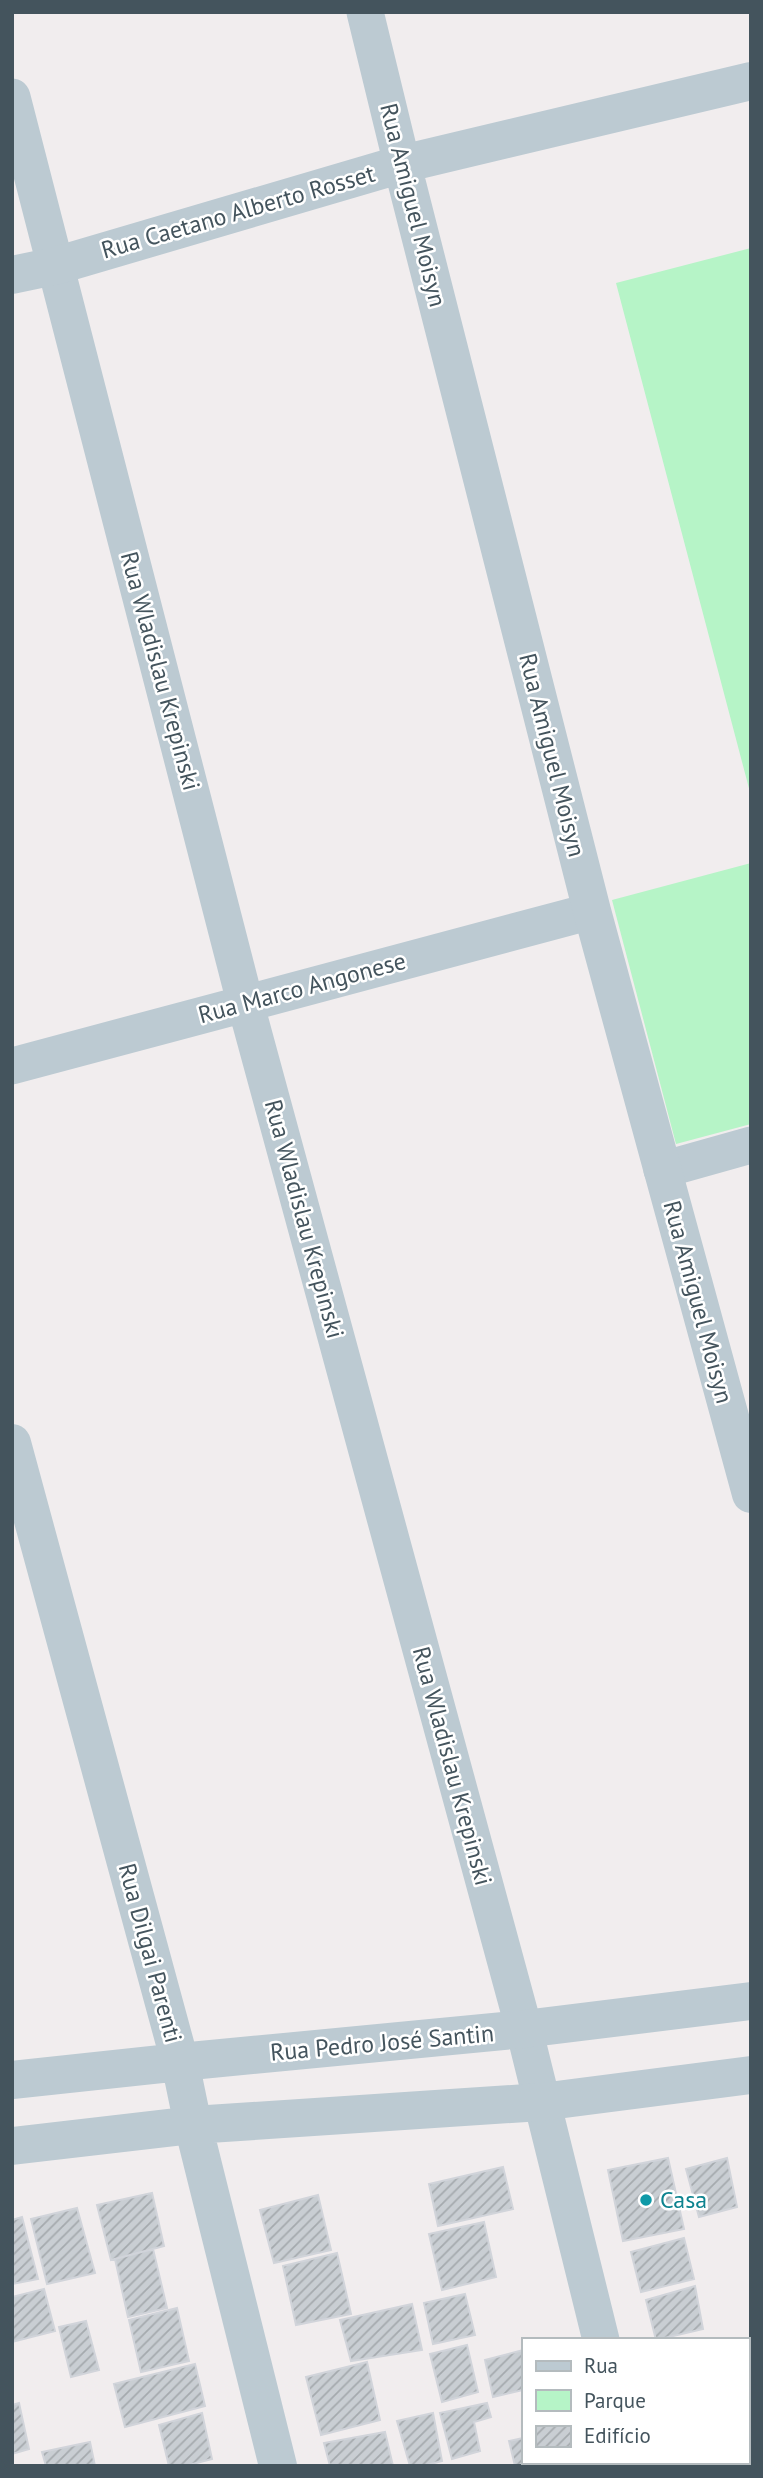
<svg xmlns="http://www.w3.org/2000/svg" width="763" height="2478" viewBox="0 0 763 2478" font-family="'PT Sans',sans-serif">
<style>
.green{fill:#b6f4c7}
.building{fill:url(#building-hatch);stroke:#d1d4da;stroke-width:2}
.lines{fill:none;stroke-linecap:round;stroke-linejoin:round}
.minor{stroke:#bccad2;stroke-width:37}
.tertiary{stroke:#bccad2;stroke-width:38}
.culture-dot{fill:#0f9aa8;stroke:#fff;stroke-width:2.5}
.labels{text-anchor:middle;stroke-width:5;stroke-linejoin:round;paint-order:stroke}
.street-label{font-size:24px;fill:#44545d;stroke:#fff}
.culture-label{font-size:24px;fill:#0d838f;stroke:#fff;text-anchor:start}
</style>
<defs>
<pattern id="building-hatch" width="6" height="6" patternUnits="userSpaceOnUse" patternTransform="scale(1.75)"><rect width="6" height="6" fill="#c9ced3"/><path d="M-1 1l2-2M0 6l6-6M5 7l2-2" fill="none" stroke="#a5aaae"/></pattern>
</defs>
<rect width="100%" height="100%" fill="#f1edee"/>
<!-- green -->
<path class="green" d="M 751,248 L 751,796 L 616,283 Z
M 751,863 L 751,1124 L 676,1144 L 612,900 Z"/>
<!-- building -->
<path class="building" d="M 668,2158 L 684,2229 L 623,2241 L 608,2170 Z
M 727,2158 L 737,2207 L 699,2217 L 686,2169 Z
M 503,2167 L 513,2209 L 438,2226 L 429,2184 Z
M 152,2193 L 164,2246 L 111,2260 L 97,2205 Z
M 318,2195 L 331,2250 L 274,2263 L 260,2210 Z
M 77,2208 L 95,2273 L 47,2284 L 31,2219 Z
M 22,2217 L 38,2279 L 12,2284 L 12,2220 Z
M 484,2222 L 496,2277 L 442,2290 L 429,2234 Z
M 684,2238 L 694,2279 L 641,2292 L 631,2252 Z
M 153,2249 L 167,2308 L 128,2317 L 115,2259 Z
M 337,2253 L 351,2314 L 296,2325 L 283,2266 Z
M 695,2286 L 703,2329 L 656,2340 L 646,2300 Z
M 44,2289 L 55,2331 L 12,2342 L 12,2297 Z
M 465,2294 L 475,2335 L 433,2344 L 424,2303 Z
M 412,2304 L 422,2350 L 351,2361 L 340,2320 Z
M 177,2308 L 189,2361 L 141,2372 L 129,2320 Z
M 86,2321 L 99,2370 L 71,2377 L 59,2327 Z
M 467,2345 L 478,2392 L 442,2402 L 430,2354 Z
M 523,2350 L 523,2390 L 493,2397 L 485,2360 Z
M 367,2362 L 380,2420 L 321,2435 L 306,2377 Z
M 195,2364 L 205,2406 L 125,2427 L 114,2384 Z
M 747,2389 L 751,2389 L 751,2442 L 748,2443 Z
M 19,2403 L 29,2449 L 12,2454 L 12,2405 Z
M 487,2403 L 491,2417 L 474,2422 L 480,2451 L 452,2459 L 440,2413 Z
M 202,2413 L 212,2459 L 185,2466 L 169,2466 L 159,2425 Z
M 433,2413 L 442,2461 L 423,2466 L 410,2466 L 397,2421 Z
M 385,2432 L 393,2466 L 330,2466 L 324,2443 Z
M 523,2438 L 523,2462 L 558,2462 L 559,2466 L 515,2466 L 509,2441 Z
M 90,2442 L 95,2466 L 46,2466 L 42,2452 Z"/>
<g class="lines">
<!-- minor -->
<path class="minor" d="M 365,12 L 402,164
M 12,97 L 245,1002 L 524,2029 L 601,2340
M 12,1066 L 592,911
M 662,1170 L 751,1145
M 632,2462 L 633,2466"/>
<!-- tertiary -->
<path class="tertiary" d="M 402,164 L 592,911 L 751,1494
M 12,275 L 55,266 L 402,164 L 751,81
M 12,1443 L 180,2062 L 193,2125 L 278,2466
M 12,2080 L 180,2062 L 524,2029 L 751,2001
M 12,2146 L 193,2125 L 541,2102 L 751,2075"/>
</g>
<!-- markers -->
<circle class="culture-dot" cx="646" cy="2200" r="7"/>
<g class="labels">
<!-- street labels -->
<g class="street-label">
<text transform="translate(413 205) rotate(76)" y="8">Rua Amiguel Moisyn</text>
<text transform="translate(238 212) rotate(-16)" y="8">Rua Caetano Alberto Rosset</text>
<text transform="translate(160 671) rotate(75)" y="8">Rua Wladislau Krepinski</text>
<text transform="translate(552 755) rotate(76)" y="8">Rua Amiguel Moisyn</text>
<text transform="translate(302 988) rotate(-15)" y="8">Rua Marco Angonese</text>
<text transform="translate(304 1219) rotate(75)" y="8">Rua Wladislau Krepinski</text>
<text transform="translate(698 1302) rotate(75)" y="8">Rua Amiguel Moisyn</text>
<text transform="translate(452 1766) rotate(75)" y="8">Rua Wladislau Krepinski</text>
<text transform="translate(150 1953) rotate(75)" y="8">Rua Dilgai Parenti</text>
<text transform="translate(382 2043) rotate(-5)" y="8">Rua Pedro José Santin</text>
</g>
<!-- culture labels -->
<g class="culture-label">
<text x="660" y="2208">Casa</text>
</g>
</g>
<!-- border -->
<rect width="763" height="2478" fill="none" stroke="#44545d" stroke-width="28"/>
<!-- legend -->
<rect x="522" y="2338" width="228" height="126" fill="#ffffff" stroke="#b4bbbe" stroke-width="2"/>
<rect x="536" y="2361" width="35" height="10" fill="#bccad2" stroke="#b4bbbe" stroke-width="2"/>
<text x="584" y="2373" font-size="21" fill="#44545d">Rua</text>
<rect x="536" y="2390" width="35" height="21" fill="#b6f4c7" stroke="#b4bbbe" stroke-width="2"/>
<text x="584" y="2408" font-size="21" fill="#44545d">Parque</text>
<rect x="536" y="2426" width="35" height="21" fill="url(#building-hatch)" stroke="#b4bbbe" stroke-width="2"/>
<text x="584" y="2443" font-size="21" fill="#44545d">Edifício</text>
</svg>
